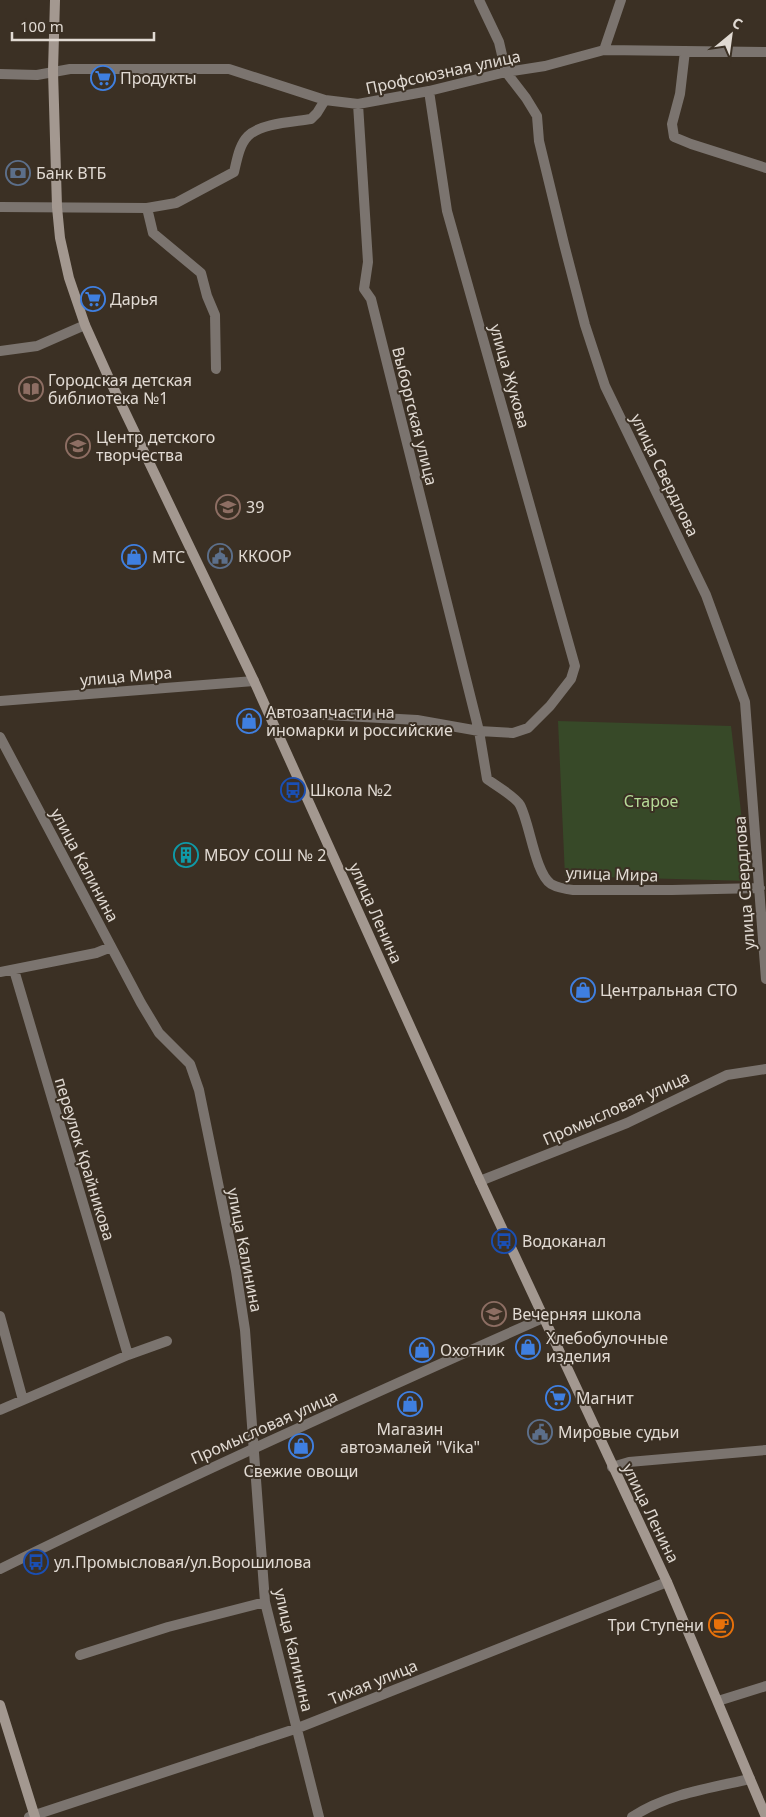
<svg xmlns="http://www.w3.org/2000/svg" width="766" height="1817" viewBox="0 0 766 1817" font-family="'Noto Sans',sans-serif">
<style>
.green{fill:#374928}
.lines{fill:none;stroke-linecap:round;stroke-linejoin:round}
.minor{stroke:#7b746f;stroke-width:10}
.tertiary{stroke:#7b746f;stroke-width:10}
.secondary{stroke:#a39890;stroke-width:10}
.labels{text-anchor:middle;stroke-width:4;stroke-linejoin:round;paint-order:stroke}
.street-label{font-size:16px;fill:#e1dad3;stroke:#3b3024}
.poi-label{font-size:16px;fill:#e1dad3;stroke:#3b3024;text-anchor:start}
.park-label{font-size:16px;fill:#b6db98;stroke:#3b3024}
</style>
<rect width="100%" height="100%" fill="#3b3024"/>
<!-- green -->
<path class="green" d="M 558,721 L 731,726 L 749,881 L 565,876 Z"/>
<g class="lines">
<!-- minor -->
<path class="minor" d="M 479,0 L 499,42 L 506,72 L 526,98 L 537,116 L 539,141 L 564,244 L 585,325 L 605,386 L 706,595 L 745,702 L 766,979
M 604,50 L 621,0
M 685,51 L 680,94 L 672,124 L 674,137 L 691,144 L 766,168
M 0,74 L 37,75 L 70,69 L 229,69 L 325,100 L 358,104 L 429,91 L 506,72 L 545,66 L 604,50 L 766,52
M 358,104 L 368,262 L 364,289 L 371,299 L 479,731 L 487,779 C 495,785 516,797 520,805 C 530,824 535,873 551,884 C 558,888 564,889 573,890 L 672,890 L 760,888
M 0,207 L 147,208 L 176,203 L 234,172 C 237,160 239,145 248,136 C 261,123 293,122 311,119 L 317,113 L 325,100
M 147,208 L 153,233 L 201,273 L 207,296 L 215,315 L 216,369
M 0,351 L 37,346 L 85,325
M 0,701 L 254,681
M 269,714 L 290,713 L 417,720 L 479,731 L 513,733 L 528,728 L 550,706 L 571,679 L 575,666 L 447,211 L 429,91
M 0,737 L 141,1003 L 159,1033 L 190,1064 L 199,1090 L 236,1271 L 245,1330 L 265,1602 L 319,1817
M 14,970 L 128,1355
M 0,972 L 96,953 L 111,947
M 480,1181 L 627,1123 L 727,1075 L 766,1069
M 0,1316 L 23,1400
M 0,1410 L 128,1355 L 167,1341
M 612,1467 L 629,1462 L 766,1450
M 80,1655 L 168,1627 L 265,1602
M 718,1701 L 766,1686
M 29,1817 L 298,1728 L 667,1582
M 632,1817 C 667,1794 710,1788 750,1779"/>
<!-- tertiary -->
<path class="tertiary" d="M 0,1569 C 179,1481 361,1399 543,1318"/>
<!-- secondary -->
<path class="secondary" d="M 55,0 L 53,71 L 57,207 L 60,238 L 69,278 L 85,325 L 112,385 L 254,681 L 480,1181 L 667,1582 L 766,1817
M 0,1705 L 35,1817"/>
</g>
<!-- icons -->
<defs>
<symbol id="supermarket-ring" viewBox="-11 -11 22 22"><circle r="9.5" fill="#3b3024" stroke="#3f7fe0" stroke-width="1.5"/><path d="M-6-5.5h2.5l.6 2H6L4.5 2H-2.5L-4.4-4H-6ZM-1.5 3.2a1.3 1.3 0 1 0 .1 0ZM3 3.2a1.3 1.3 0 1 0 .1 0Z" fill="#3f7fe0"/></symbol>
<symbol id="bank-ring" viewBox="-11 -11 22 22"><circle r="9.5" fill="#3b3024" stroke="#5c6f8a" stroke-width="1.5"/><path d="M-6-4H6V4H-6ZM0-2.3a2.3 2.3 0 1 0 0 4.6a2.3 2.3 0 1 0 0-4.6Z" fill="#5c6f8a"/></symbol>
<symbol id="library-ring" viewBox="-11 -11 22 22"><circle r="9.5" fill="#3b3024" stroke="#8d6e63" stroke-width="1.5"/><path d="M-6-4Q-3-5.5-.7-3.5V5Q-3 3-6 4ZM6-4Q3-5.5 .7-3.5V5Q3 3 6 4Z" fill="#8d6e63"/></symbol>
<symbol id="school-ring" viewBox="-11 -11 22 22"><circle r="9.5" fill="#3b3024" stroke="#8d6e63" stroke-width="1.5"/><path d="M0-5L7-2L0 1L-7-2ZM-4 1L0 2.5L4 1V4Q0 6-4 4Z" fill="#8d6e63"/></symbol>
<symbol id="civic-ring" viewBox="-11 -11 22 22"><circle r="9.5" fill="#3b3024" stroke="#5c6f8a" stroke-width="1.5"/><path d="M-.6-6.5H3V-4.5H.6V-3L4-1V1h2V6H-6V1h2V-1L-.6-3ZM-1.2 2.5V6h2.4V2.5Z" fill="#5c6f8a"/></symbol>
<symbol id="shop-ring" viewBox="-11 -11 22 22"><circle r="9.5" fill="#3b3024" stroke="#3f7fe0" stroke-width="1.5"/><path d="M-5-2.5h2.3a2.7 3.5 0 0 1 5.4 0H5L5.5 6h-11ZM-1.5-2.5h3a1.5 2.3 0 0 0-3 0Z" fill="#3f7fe0"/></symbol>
<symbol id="bus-ring" viewBox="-11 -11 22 22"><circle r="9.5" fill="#3b3024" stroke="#1a4fb4" stroke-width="1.5"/><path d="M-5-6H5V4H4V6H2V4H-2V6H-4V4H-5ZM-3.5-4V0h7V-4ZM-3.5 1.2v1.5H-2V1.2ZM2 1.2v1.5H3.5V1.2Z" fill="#1a4fb4"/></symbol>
<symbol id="building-ring" viewBox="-11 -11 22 22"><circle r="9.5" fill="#3b3024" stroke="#0f9aa8" stroke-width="1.5"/><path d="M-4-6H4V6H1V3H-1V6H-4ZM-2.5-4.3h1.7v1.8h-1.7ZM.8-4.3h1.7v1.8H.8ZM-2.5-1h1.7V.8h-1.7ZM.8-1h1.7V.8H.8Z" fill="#0f9aa8"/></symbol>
<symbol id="cafe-ring" viewBox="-11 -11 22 22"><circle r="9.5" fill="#3b3024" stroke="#e8710a" stroke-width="1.5"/><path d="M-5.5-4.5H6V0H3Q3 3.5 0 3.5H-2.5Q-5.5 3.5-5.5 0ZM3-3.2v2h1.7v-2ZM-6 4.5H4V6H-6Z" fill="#e8710a"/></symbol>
</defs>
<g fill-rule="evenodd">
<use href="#supermarket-ring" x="89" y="64" width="28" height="28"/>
<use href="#bank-ring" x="4" y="159" width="28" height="28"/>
<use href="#supermarket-ring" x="79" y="285" width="28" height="28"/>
<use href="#library-ring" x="17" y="375" width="28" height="28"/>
<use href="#school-ring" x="64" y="432" width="28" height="28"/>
<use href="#school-ring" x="214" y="493" width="28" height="28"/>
<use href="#civic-ring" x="206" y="542" width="28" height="28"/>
<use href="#shop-ring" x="120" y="543" width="28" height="28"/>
<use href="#shop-ring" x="235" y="707" width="28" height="28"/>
<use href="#bus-ring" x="279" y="776" width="28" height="28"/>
<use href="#building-ring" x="172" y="841" width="28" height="28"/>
<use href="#shop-ring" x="569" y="976" width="28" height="28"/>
<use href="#bus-ring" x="490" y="1227" width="28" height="28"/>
<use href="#school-ring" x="480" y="1300" width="28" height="28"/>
<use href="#shop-ring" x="514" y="1333" width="28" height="28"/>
<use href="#shop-ring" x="408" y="1336" width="28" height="28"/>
<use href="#supermarket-ring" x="544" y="1384" width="28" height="28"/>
<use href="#shop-ring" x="396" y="1390" width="28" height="28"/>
<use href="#civic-ring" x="526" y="1418" width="28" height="28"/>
<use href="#shop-ring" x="287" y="1432" width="28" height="28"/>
<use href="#bus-ring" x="22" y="1548" width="28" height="28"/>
<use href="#cafe-ring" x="707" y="1611" width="28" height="28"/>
</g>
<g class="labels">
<!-- street labels -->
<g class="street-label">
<text transform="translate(443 72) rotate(-12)" y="6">Профсоюзная улица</text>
<text transform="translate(510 376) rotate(74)" y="6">улица Жукова</text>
<text transform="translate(415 416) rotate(76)" y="6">Выборгская улица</text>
<text transform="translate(665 475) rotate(64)" y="6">улица Свердлова</text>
<text transform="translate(126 676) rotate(-5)" y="6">улица Мира</text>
<text transform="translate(85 865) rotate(62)" y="6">улица Калинина</text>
<text transform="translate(612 874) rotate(2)" y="6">улица Мира</text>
<text transform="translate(744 883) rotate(-94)" y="6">улица Свердлова</text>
<text transform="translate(376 913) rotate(66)" y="6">улица Ленина</text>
<text transform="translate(616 1108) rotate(-24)" y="6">Промысловая улица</text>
<text transform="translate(85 1159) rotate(73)" y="6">переулок Крайникова</text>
<text transform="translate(245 1250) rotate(79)" y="6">улица Калинина</text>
<text transform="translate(264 1427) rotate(-24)" y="6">Промысловая улица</text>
<text transform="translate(651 1513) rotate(64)" y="6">улица Ленина</text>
<text transform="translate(294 1650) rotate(77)" y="6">улица Калинина</text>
<text transform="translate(373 1682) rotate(-22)" y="6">Тихая улица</text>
</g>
<!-- poi labels -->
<g class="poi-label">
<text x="120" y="84">Продукты</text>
<text x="36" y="179">Банк ВТБ</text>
<text x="110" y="305">Дарья</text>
<text x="48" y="386">Городская детская<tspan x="48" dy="18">библиотека №1</tspan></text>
<text x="96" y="443">Центр детского<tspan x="96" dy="18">творчества</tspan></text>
<text x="246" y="513">39</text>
<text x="238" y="562">ККООР</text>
<text x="152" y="563">МТС</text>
<text x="266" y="718">Автозапчасти на<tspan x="266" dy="18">иномарки и российские</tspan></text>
<text x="310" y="796">Школа №2</text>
<text x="204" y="861">МБОУ СОШ № 2</text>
<text x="600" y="996">Центральная СТО</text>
<text x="522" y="1247">Водоканал</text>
<text x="512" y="1320">Вечерняя школа</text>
<text x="546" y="1344">Хлебобулочные<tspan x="546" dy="18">изделия</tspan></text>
<text x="440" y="1356">Охотник</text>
<text x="576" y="1404">Магнит</text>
<text x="410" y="1435" text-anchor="middle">Магазин<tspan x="410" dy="18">автоэмалей "Vika"</tspan></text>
<text x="558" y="1438">Мировые судьи</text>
<text x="301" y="1477" text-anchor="middle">Свежие овощи</text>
<text x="54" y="1568">ул.Промысловая/ул.Ворошилова</text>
<text x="704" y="1631" text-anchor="end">Три Ступени</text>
</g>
<!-- park labels -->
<g class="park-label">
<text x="651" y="807">Старое</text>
</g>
</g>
<!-- north arrow -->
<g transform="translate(731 35) rotate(29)" stroke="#3b3024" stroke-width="4" paint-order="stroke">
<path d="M0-4L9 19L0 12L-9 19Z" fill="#e1dad3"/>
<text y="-8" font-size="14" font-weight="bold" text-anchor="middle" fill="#e1dad3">С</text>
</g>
<!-- scale -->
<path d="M12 32v8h142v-8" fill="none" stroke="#e1dad3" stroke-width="2.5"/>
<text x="20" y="32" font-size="15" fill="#e1dad3" stroke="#3b3024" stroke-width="4" paint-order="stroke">100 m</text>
</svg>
